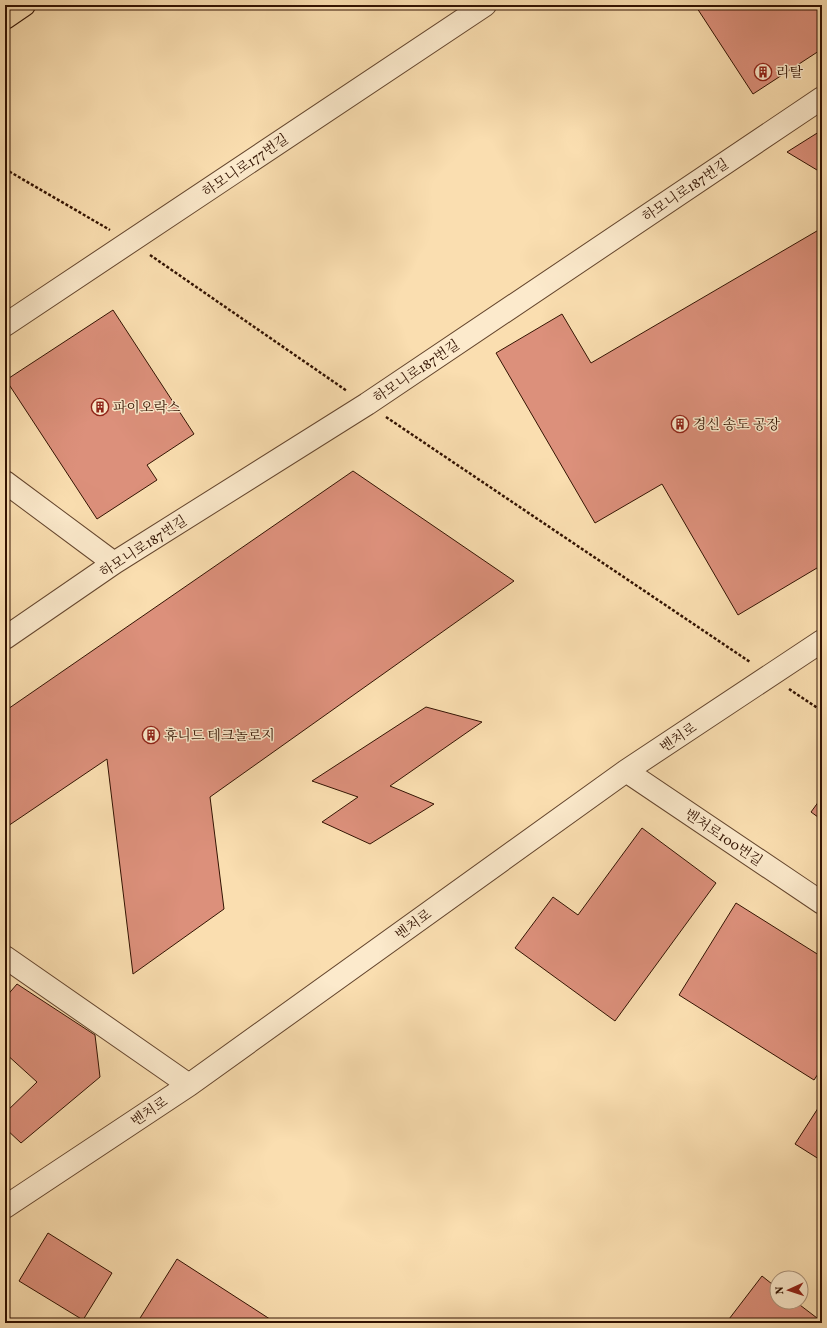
<svg xmlns="http://www.w3.org/2000/svg" width="827" height="1328" viewBox="0 0 827 1328" font-family="Vollkorn,'Noto Serif KR',serif">
<style>
.building{fill:#dc907b;stroke:#331302}
.lines{fill:none;stroke-linecap:round;stroke-linejoin:round}
.minor-casing{stroke:#65462e;stroke-width:24}
.major-casing{stroke:#331302;stroke-width:24}
.path{stroke:#331302;stroke-width:2.5;stroke-dasharray:3 2;stroke-linecap:butt}
.minor{stroke:#fceacc;stroke-width:22}
.major{stroke:#fadeb0;stroke-width:22}
.labels{text-anchor:middle;stroke-width:3;stroke-linejoin:round;paint-order:stroke}
.poi-label{font-size:14px;fill:#331302;stroke:#fceacc;text-anchor:start}
.street-label{font-size:14px;fill:#331302;stroke:#fceacc}
</style>
<rect width="100%" height="100%" fill="#fadeb0"/>
<filter id="stains"><feTurbulence type="fractalNoise" baseFrequency=".005" numOctaves="4"/><feColorMatrix values="0 0 0 0 .2 0 0 0 0 .09 0 0 0 0 .02 0 0 0 .5 -.17"/></filter>
<radialGradient id="worn" r=".72"><stop offset=".6" stop-color="#630" stop-opacity="0"/><stop offset="1" stop-color="#630" stop-opacity=".3"/></radialGradient>
<!-- building -->
<path class="building" d="M 695,5 L 822,5 L 822,49 L 753,94 Z
M 822,130 L 822,173 L 787,152 Z
M 822,228 L 822,565 L 738,615 L 662,484 L 595,523 L 496,353 L 562,314 L 591,363 Z
M 113,310 L 194,434 L 147,465 L 157,480 L 97,519 L 6,380 Z
M 353,471 L 514,581 L 210,797 L 224,909 L 133,974 L 107,759 L 5,828 L 5,711 Z
M 426,707 L 482,722 L 390,786 L 434,804 L 370,844 L 322,822 L 358,797 L 312,781 Z
M 822,797 L 822,820 L 811,812 Z
M 642,828 L 716,883 L 615,1021 L 515,948 L 553,897 L 578,915 Z
M 736,903 L 822,957 L 822,1068 L 814,1080 L 679,995 Z
M 17,984 L 95,1035 L 100,1077 L 21,1143 L 5,1128 L 5,1113 L 37,1082 L 5,1053 L 5,998 Z
M 822,1102 L 822,1161 L 795,1144 Z
M 48,1233 L 112,1273 L 83,1320 L 19,1281 Z
M 177,1259 L 276,1323 L 137,1323 Z
M 762,1276 L 777,1288 L 777,1302 L 796,1302 L 817,1318 L 813,1323 L 726,1323 Z"/>
<g class="lines">
<defs>
<path id="minor" d="M 5,325 L 485,5
M 5,482 L 114,563
M 5,638 L 114,563 L 367,404 L 822,98
M 626,771 L 822,903
M 5,957 L 189,1085
M 5,1207 L 189,1085 L 626,771 L 822,641"/>
<path id="major" d="M 5,18 L 24,5"/>
</defs>
<!-- minor casing -->
<use href="#minor" class="minor-casing"/>
<!-- major casing -->
<use href="#major" class="major-casing"/>
<!-- path -->
<path class="path" d="M 5,169 L 110,230
M 150,255 L 347,391
M 386,417 L 750,662
M 789,689 L 822,711"/>
<!-- minor -->
<use href="#minor" class="minor"/>
<!-- major -->
<use href="#major" class="major"/>
</g>
<!-- icons -->
<defs>
<symbol id="building-ring" viewBox="-11 -11 22 22"><circle r="9.5" fill="#fceacc" stroke="#8f2418" stroke-width="1.5"/><path d="M-4-6H4V6H1V3H-1V6H-4ZM-2.5-4.3h1.7v1.8h-1.7ZM.8-4.3h1.7v1.8H.8ZM-2.5-1h1.7V.8h-1.7ZM.8-1h1.7V.8H.8Z" fill="#8f2418"/></symbol>
</defs>
<g fill-rule="evenodd">
<use href="#building-ring" x="753" y="62" width="20" height="20"/>
<use href="#building-ring" x="90" y="397" width="20" height="20"/>
<use href="#building-ring" x="670" y="414" width="20" height="20"/>
<use href="#building-ring" x="141" y="725" width="20" height="20"/>
</g>
<g class="labels">
<!-- poi labels -->
<g class="poi-label">
<text x="776" y="77">리탈</text>
<text x="113" y="412">파이오락스</text>
<text x="693" y="429">경신 송도 공장</text>
<text x="164" y="740">휴니드 테크놀로지</text>
</g>
<!-- street labels -->
<g class="street-label">
<text transform="translate(245 165) rotate(-34)" y="5">하모니로177번길</text>
<text transform="translate(685 190) rotate(-34)" y="5">하모니로187번길</text>
<text transform="translate(416 371) rotate(-34)" y="5">하모니로187번길</text>
<text transform="translate(143 546) rotate(-33)" y="5">하모니로187번길</text>
<text transform="translate(678 737) rotate(-34)" y="5">벤처로</text>
<text transform="translate(724 837) rotate(34)" y="5">벤처로100번길</text>
<text transform="translate(413 924) rotate(-36)" y="5">벤처로</text>
<text transform="translate(149 1111) rotate(-34)" y="5">벤처로</text>
</g>
</g>
<!-- margin -->
<rect width="827" height="1328" fill="none" stroke="#fadeb0" stroke-width="20"/>
<rect x="6" y="6" width="815" height="1316" fill="none" stroke="#331302" stroke-width="2"/>
<rect x="10" y="10" width="807" height="1308" fill="none" stroke="#331302"/>
<!-- north arrow -->
<g transform="translate(789 1290) rotate(267)"><circle r="19" fill="#fceacc" stroke="#ac947b"/>
<path d="M0-3L7 15L0 10L-7 15Z" fill="#8f2418"/>
<text y="-6" font-size="11" font-weight="bold" text-anchor="middle" fill="#331302">N</text>
</g>
<rect width="100%" height="100%" filter="url(#stains)"/>
<rect width="100%" height="100%" fill="url(#worn)"/>
</svg>
